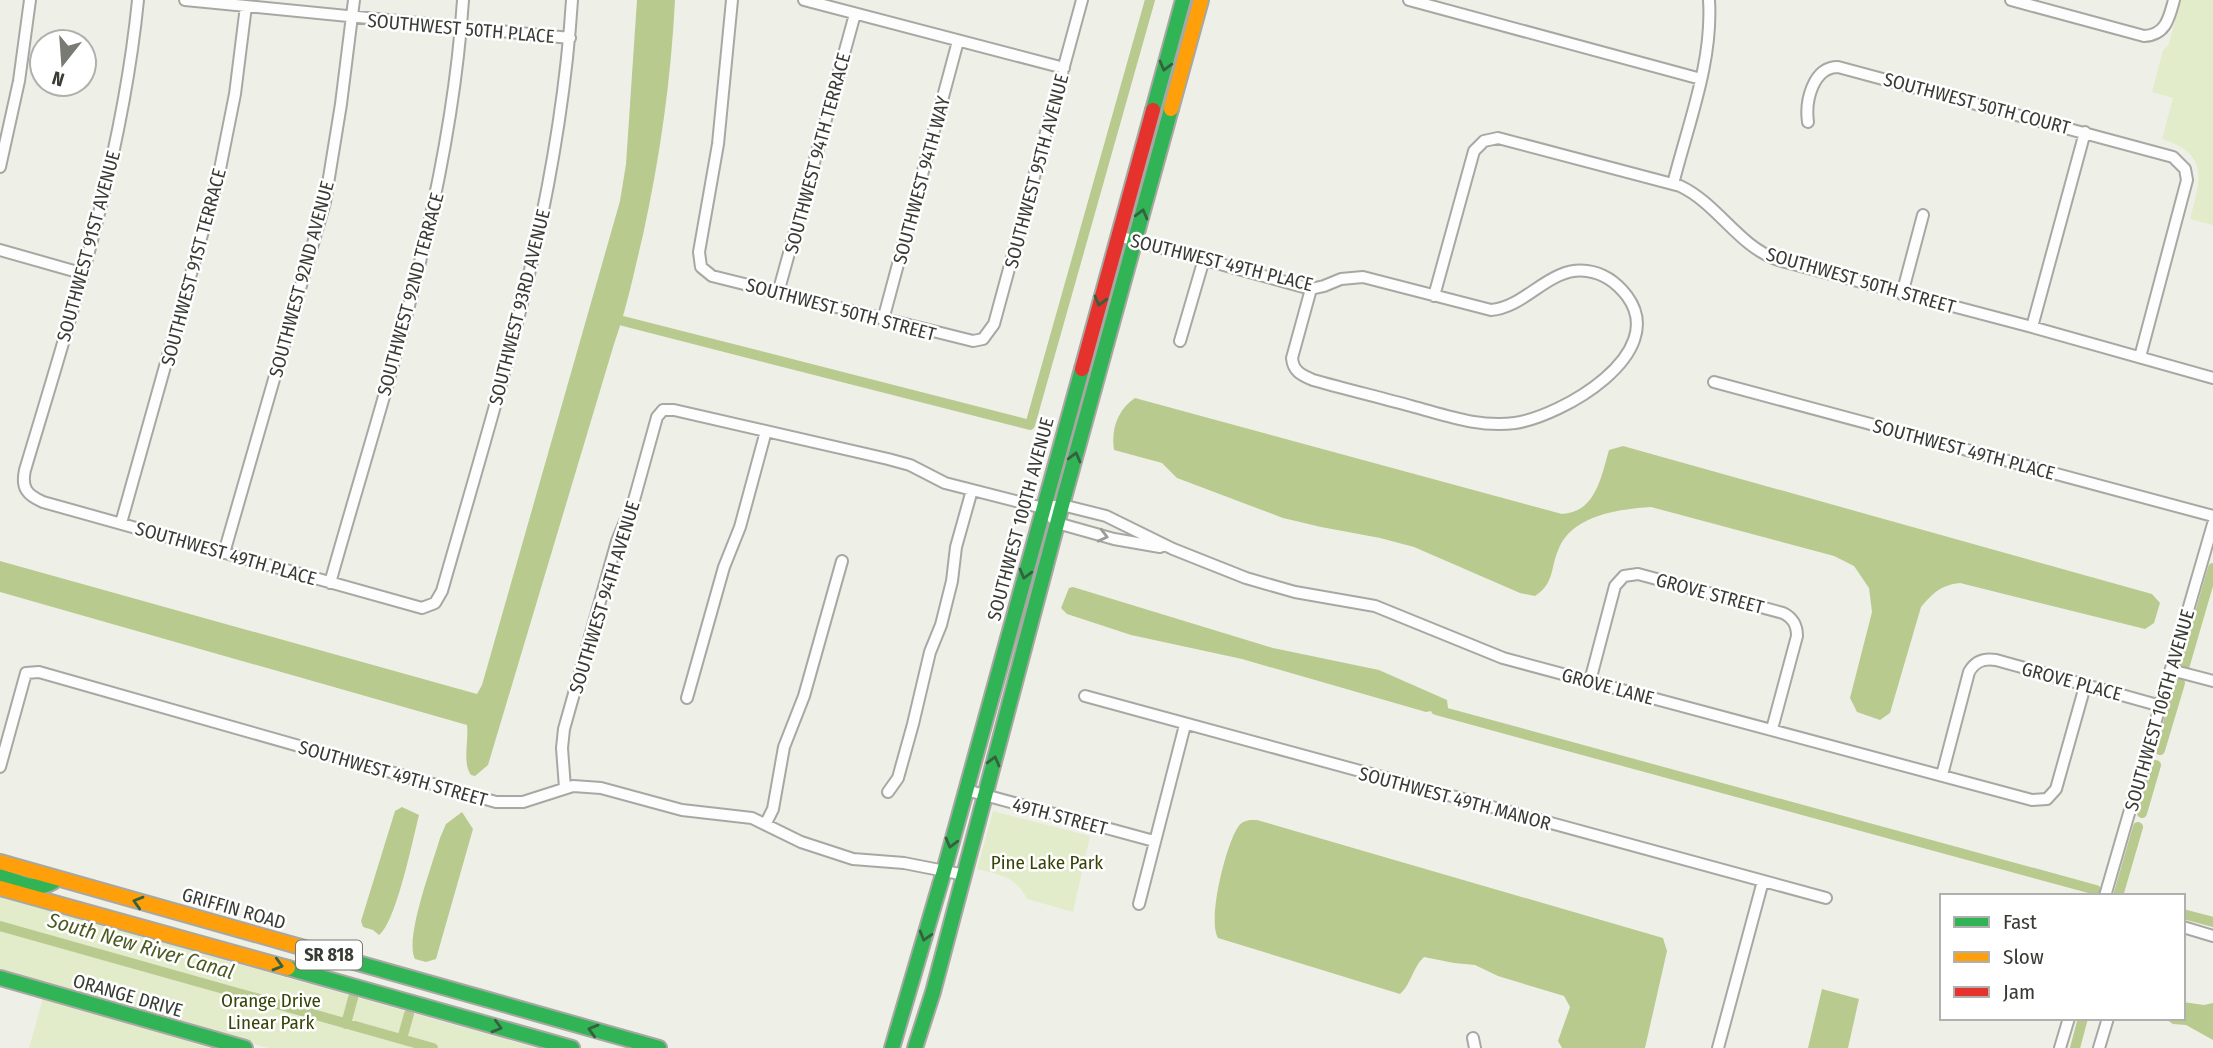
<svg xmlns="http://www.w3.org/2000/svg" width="2213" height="1048" viewBox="0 0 2213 1048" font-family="'Fira Sans Condensed',sans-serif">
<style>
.green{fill:#e2eccb}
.water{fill:#b9ca8f}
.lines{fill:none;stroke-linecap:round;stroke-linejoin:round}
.canal{stroke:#b9ca8f;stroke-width:10}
.street-casing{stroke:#a7a8a3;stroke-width:14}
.fast-casing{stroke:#a7a8a3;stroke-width:18}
.slow-casing{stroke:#a7a8a3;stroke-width:18}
.jam-casing{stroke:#a7a8a3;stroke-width:18}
.street{stroke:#fcfdfc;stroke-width:10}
.fast{stroke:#30b455;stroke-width:14}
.slow{stroke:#ff9f0a;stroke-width:14}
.jam{stroke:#e5322d;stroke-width:14}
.oneway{stroke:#36603f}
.oneway2{stroke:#9a9c98}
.labels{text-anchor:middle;stroke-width:5;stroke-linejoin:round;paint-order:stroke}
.shield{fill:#fff;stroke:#747672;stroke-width:2}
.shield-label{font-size:18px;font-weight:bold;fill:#393c35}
.street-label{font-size:19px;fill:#393c35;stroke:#fff}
.park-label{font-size:19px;fill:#364407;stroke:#fff}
.water-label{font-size:21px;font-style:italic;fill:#4b5a21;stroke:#fff}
</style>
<rect width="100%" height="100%" fill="#eef0e8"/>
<!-- green -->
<path class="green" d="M 2181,0 L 2213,0 L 2213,225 L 2190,219 C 2200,180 2210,154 2162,139 L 2173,98 L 2152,92 L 2163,50 L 2168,46 Z
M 993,811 L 1090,836 L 1073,912 L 1027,899 C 1016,876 999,875 977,869 Z
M 0,897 L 536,1048 L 268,1048 L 0,972 Z
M 43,998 L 210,1048 L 29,1048 Z"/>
<!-- water -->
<path class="water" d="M 637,0 L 675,0 C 671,80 660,157 643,235 C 634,272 627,308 614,344 L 488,765 L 475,776 L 471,775 C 462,763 469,740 467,725 L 0,592 L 0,561 L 477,694 L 482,685 L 620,201 L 626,164 Z
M 1135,398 L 1562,514 C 1596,512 1601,477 1609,450 L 1623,446 L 2152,594 L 2160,603 L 2154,623 L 2145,629 L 1960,583 C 1941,585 1933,593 1921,607 L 1890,713 L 1880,720 L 1857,712 L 1850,698 L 1872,612 L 1869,588 L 1854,566 L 1834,556 L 1651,507 C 1620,509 1573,515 1559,548 C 1550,568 1555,583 1535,596 L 1520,593 L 1414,547 L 1380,538 L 1321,527 L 1283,518 L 1177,478 L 1162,463 L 1114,450 C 1111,430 1117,410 1135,398 Z
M 1073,587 L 1273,648 L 1379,670 L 1447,700 L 1448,708 L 1426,712 L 1242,659 L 1131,635 L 1067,614 L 1061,608 L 1069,588 Z
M 402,807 L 419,815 C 413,839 396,923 379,935 L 373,930 L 363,927 L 361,921 L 395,811 Z
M 462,812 L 473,829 L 436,959 L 426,962 L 415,959 C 404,939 433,863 440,838 L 446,824 Z
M 1257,820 L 1663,938 L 1667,951 L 1645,1048 L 1562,1048 L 1558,1041 L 1570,1007 L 1564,996 L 1498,976 L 1475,965 L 1454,963 L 1424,957 C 1412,968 1412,983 1400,994 L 1218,938 C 1207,919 1226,845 1238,827 C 1242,820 1249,820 1257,820 Z
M 1822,989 L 1859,999 L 1848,1048 L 1808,1048 Z
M 2183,1002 L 2204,1005 L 2213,1003 L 2213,1040 L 2186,1025 L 2173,1024 L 2164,1018 L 2183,1018 Z"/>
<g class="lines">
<!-- canal -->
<path class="canal" d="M 623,321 L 1030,425 L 1150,0
M 2184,668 L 2213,568
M 1436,710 L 2096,890
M 2160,750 L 2180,683
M 2142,813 L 2156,765
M 2118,896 L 2138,827
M 2183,914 L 2213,922
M 0,926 L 433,1048
M 346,1024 L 353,998
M 402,1039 L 409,1014
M 2075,1048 L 2083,1018"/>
<defs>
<path id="street" d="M 138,0 C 122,161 71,316 25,470 C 21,488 27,495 43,502 L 422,608 L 435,603 L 442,591 C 498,394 559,206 572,0
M 185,0 L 570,38
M 732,0 L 718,144 L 699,252 L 701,267 L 712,276 L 973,341 L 983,339 L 994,324 L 1082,0
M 804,0 L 1064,68
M 1409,0 L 1701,79
M 2011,0 L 2144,36 C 2166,35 2169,18 2174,0
M 1808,122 C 1805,101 1813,67 1838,67 L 2173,157 L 2185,169 L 2187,180 L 2140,357
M 0,167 L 19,81 L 30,0
M 1673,184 C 1688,124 1713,62 1709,0
M 1118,236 L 1311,289 L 1324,286 L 1341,279 L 1363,277 L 1491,310 C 1527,307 1549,266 1587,271 C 1603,273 1617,283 1627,296 C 1670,354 1562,416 1515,423 C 1479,428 1445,415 1411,406 C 1378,397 1345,389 1313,380 C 1301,375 1293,371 1292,358 L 1311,289
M 0,250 L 81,273
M 778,293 L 855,14
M 1902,294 L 1923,215
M 1434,296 L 1474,151 L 1484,141 L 1498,138 L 1680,186 C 1718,204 1738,246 1778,260 L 2032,327 L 2213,378
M 883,320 L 958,41
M 2032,327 L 2085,132
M 1180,341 L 1204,259
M 1714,382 L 2213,516
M 663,410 L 674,410 L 888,459 L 910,465 L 945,483 L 1043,508 L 1062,505 L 1106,516 L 1173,549 L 1246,578 L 1295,592 L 1375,606 L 1503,658 L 2032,800 L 2047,799 L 2056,789 L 2085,686
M 1043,508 L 1057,523 L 1114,539 L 1160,547
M 121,523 L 219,174 L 235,94 L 246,6
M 224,553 L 325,202 L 341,104 L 354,0
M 330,583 C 384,391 450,200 463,0
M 2171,670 L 2213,681
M 1590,681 L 1615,586 L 1624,576 L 1638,574 L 1783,613 C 1793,618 1797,625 1797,636 L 1772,729
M 1085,696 L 1826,898
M 687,698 L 724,567 L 740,527 L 766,431
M 0,767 L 26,673 L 39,672 L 496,802 L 523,802 L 573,786 L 601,788 L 682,810 L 752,818 L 801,842 L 853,859 L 904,863 L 965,875
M 1942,775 L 1969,672 C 1975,661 1984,658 1996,660 L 2161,706
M 565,788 L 562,748 L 564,729 L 617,541 L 634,500 L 657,417 L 663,410
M 966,790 L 1154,841
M 888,792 L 898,778 L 913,724 L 930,652 L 941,625 L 952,581 L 956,547 L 972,490
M 766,823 L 773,809 L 784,747 L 804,696 L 842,561
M 2105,896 L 2213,524
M 1139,904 L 1185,725
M 2183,927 L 2213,936
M 1473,1038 L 1475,1048
M 1718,1048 L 1763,881
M 2060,1048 L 2069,1018
M 2099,1048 L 2108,1018"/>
<path id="fast" d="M 1153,110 L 1183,0
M 0,876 C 19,882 40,894 57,879
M 308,949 L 659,1048
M 288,968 L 572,1048
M 0,978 L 245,1048
M 892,1048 L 944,871 L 1082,369
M 915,1048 L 933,992 L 1062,505 L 1171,109"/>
<path id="slow" d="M 1171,109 L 1201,0
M 0,862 L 308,949
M 0,888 L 288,968"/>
<path id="jam" d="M 1082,369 L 1153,110"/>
</defs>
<!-- street casing -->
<use href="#street" class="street-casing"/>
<!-- fast casing -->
<use href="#fast" class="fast-casing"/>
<!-- slow casing -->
<use href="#slow" class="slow-casing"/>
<!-- jam casing -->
<use href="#jam" class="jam-casing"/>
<!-- street -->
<use href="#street" class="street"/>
<!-- fast -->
<use href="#fast" class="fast"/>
<!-- slow -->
<use href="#slow" class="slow"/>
<!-- jam -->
<use href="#jam" class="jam"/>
</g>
<!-- one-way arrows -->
<defs><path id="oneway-chevron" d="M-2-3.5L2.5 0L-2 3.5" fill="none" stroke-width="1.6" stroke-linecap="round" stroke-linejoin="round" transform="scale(1.75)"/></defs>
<g class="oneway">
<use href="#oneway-chevron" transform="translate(1165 66) rotate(105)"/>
<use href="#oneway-chevron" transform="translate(1142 214) rotate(-75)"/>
<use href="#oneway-chevron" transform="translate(1100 301) rotate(105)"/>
<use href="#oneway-chevron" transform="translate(1075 457) rotate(-75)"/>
<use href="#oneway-chevron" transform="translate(1025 574) rotate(105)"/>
<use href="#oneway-chevron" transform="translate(994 761) rotate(-75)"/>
<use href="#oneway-chevron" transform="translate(951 843) rotate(105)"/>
<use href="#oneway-chevron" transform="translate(138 902) rotate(-164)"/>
<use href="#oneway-chevron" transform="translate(925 936) rotate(106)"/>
<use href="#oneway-chevron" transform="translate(278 965) rotate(16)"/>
<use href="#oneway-chevron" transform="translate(497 1027) rotate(16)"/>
<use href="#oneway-chevron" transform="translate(593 1030) rotate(-164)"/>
</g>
<use class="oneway2" href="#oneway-chevron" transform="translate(1103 536) rotate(14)"/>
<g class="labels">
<!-- shield labels -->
<rect class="shield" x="296" y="940.5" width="66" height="29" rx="5"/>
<g class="shield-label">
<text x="329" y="961">SR 818</text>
</g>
<!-- street labels -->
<g class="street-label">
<text transform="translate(461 28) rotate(5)" y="7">SOUTHWEST 50TH PLACE</text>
<text transform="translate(1977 103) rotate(15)" y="7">SOUTHWEST 50TH COURT</text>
<text transform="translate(817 153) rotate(-75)" y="7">SOUTHWEST 94TH TERRACE</text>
<text transform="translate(1036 171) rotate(-75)" y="7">SOUTHWEST 95TH AVENUE</text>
<text transform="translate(921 180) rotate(-75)" y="7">SOUTHWEST 94TH WAY</text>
<text transform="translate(88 246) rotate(-75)" y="7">SOUTHWEST 91ST AVENUE</text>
<text transform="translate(1222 262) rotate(14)" y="7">SOUTHWEST 49TH PLACE</text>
<text transform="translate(193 267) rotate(-75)" y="7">SOUTHWEST 91ST TERRACE</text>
<text transform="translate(301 279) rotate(-75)" y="7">SOUTHWEST 92ND AVENUE</text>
<text transform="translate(1861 280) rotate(16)" y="7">SOUTHWEST 50TH STREET</text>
<text transform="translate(410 294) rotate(-75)" y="7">SOUTHWEST 92ND TERRACE</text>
<text transform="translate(519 307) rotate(-76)" y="7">SOUTHWEST 93RD AVENUE</text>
<text transform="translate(841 309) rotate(15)" y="7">SOUTHWEST 50TH STREET</text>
<text transform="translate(1964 449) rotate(15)" y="7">SOUTHWEST 49TH PLACE</text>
<text transform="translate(1020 519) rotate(-75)" y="7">SOUTHWEST 100TH AVENUE</text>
<text transform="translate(226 553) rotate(16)" y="7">SOUTHWEST 49TH PLACE</text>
<text transform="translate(1710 593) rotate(15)" y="7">GROVE STREET</text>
<text transform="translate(604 597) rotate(-73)" y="7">SOUTHWEST 94TH AVENUE</text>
<text transform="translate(2072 681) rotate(15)" y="7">GROVE PLACE</text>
<text transform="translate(1608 686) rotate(15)" y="7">GROVE LANE</text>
<text transform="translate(2159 710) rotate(-74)" y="7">SOUTHWEST 106TH AVENUE</text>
<text transform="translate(393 773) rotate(16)" y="7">SOUTHWEST 49TH STREET</text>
<text transform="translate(1455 798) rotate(15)" y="7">SOUTHWEST 49TH MANOR</text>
<text transform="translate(1060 816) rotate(15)" y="7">49TH STREET</text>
<text transform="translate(234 908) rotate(16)" y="7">GRIFFIN ROAD</text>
<text transform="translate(128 995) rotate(16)" y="7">ORANGE DRIVE</text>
</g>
<!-- park labels -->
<g class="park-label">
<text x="1047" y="869">Pine Lake Park</text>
<text x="271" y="1007">Orange Drive<tspan x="271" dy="22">Linear Park</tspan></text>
</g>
<!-- water labels -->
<g class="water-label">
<text transform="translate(141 946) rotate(16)" y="7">South New River Canal</text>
</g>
</g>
<!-- legend -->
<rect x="1940" y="894" width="245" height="126" fill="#ffffff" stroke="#b0b1ae" stroke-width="2"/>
<rect x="1954" y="917" width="35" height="10" fill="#30b455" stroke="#b0b1ae" stroke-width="2"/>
<text x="2003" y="929" font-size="21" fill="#393c35">Fast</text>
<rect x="1954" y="952" width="35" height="10" fill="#ff9f0a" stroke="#b0b1ae" stroke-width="2"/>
<text x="2003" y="964" font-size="21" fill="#393c35">Slow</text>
<rect x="1954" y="987" width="35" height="10" fill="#e5322d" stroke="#b0b1ae" stroke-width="2"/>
<text x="2003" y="999" font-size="21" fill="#393c35">Jam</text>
<!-- north arrow -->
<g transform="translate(63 63) rotate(197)"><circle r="33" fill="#ffffff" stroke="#b0b1ae" stroke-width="2"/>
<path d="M0-5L12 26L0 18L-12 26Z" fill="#787b74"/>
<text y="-10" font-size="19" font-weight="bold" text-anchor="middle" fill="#393c35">N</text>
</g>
</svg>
